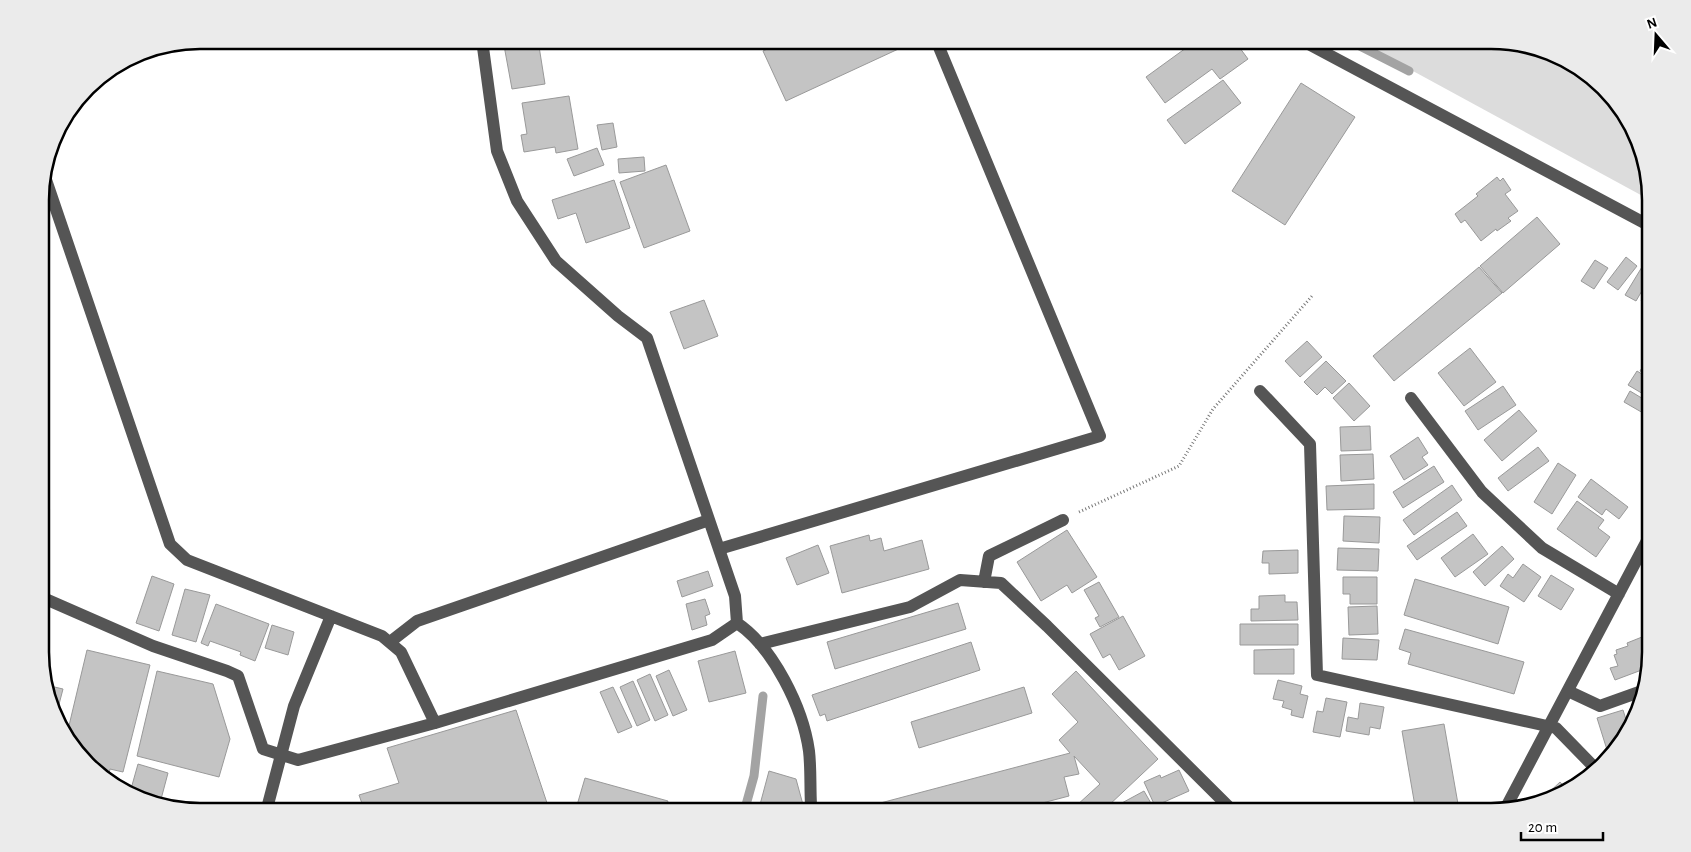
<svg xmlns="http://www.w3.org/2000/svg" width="1691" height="852" viewBox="0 0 1691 852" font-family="'Alegreya Sans',sans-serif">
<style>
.green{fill:#dcdcdc}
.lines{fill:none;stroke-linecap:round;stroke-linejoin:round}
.stream{stroke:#a3a3a3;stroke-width:9}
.building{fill:#c4c4c4;stroke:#999}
.path{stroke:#777;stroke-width:3;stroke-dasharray:1 2.5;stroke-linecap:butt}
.minor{stroke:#555;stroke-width:12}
.rim{fill:none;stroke:#000;stroke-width:2.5}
</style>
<rect width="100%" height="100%" fill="#fff"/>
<!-- green -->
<path class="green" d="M 1356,40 L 1491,40 L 1562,56 L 1618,103 L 1650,179 L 1650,200 Z"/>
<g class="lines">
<!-- stream -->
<path class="stream" d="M 1348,40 L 1409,71
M 744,812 L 754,776 L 763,696"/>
</g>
<!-- building -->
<path class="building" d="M 503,40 L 538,40 L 545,84 L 512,89 Z
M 786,40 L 905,40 L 907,45 L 786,101 L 763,51 Z
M 1197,40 L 1234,40 L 1248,59 L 1220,79 L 1212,69 L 1165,103 L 1146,77 Z
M 1223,80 L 1241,103 L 1185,144 L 1167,120 Z
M 1301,83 L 1355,117 L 1285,225 L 1232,191 Z
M 569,96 L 578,149 L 556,153 L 555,147 L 524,152 L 521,135 L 527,134 L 522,103 Z
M 613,123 L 617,147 L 602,150 L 597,125 Z
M 597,148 L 604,165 L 574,176 L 567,159 Z
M 644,157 L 645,171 L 619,173 L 618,159 Z
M 666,165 L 690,231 L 644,248 L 620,182 Z
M 1497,177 L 1500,181 L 1503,178 L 1511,190 L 1505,194 L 1518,211 L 1508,218 L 1511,221 L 1497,231 L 1496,229 L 1481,241 L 1465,220 L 1461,223 L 1455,214 L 1478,196 L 1476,194 Z
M 614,180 L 630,228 L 586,243 L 576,213 L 558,219 L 552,200 Z
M 1537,217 L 1560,244 L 1503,293 L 1480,266 Z
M 1626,257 L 1637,266 L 1618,290 L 1607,282 Z
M 1648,257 L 1650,258 L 1650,277 L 1636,301 L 1625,295 Z
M 1595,260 L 1608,268 L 1594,289 L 1581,281 Z
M 1479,267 L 1502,293 L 1394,381 L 1373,356 Z
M 1650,288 L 1650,307 L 1641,301 Z
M 704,300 L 718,336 L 684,349 L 670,312 Z
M 1307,341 L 1322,357 L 1300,377 L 1285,361 Z
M 1470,348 L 1496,382 L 1464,406 L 1438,373 Z
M 1650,354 L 1650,376 L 1640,371 Z
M 1326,361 L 1346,381 L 1332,394 L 1325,387 L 1317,395 L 1304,382 Z
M 1637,371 L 1650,379 L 1650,398 L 1628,385 Z
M 1349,383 L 1370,406 L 1354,421 L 1333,398 Z
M 1503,386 L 1516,405 L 1478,430 L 1465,411 Z
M 1630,391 L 1650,403 L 1650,417 L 1624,402 Z
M 1519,410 L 1537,431 L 1502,461 L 1484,440 Z
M 1370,426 L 1371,450 L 1341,451 L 1340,427 Z
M 1418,437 L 1428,453 L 1422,457 L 1428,465 L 1404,480 L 1390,456 Z
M 1538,447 L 1549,461 L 1508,491 L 1498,478 Z
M 1373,454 L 1374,479 L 1341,481 L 1340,455 Z
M 1558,463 L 1576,475 L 1552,514 L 1534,502 Z
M 1434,466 L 1444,482 L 1403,508 L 1393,492 Z
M 1591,479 L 1628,507 L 1619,519 L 1606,509 L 1602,515 L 1578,497 Z
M 1374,484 L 1374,509 L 1327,510 L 1326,486 Z
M 1452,485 L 1462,500 L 1414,535 L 1403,520 Z
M 1577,501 L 1604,520 L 1598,528 L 1610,537 L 1596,557 L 1557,529 Z
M 1457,512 L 1467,526 L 1417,560 L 1407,546 Z
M 1344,516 L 1380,517 L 1379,543 L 1343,541 Z
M 1067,530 L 1097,577 L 1072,593 L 1067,585 L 1041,601 L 1017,562 Z
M 1473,534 L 1488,554 L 1455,577 L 1441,558 Z
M 869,535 L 870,541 L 881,538 L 884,551 L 922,540 L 929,569 L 842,593 L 830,546 Z
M 818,545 L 829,573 L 797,585 L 786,558 Z
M 1502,546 L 1514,559 L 1485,586 L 1473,572 Z
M 1338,548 L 1379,549 L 1378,571 L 1337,570 Z
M 1298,550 L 1298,573 L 1269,574 L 1269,563 L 1262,563 L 1263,551 Z
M 1523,564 L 1541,577 L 1524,602 L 1500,586 L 1508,574 L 1513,578 Z
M 708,571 L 713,586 L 682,597 L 677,581 Z
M 1551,575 L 1574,589 L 1561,610 L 1538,596 Z
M 152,576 L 174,584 L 159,631 L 136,623 Z
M 1343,577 L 1377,577 L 1377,604 L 1350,604 L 1350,594 L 1343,594 Z
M 1415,579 L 1509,607 L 1498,644 L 1404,615 Z
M 1099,582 L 1119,617 L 1100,627 L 1095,618 L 1099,616 L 1084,590 Z
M 185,589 L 210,595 L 196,642 L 172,635 Z
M 1285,595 L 1285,602 L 1297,602 L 1298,620 L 1251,621 L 1251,609 L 1259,609 L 1259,596 Z
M 705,599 L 710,614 L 705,616 L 707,625 L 692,630 L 686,604 Z
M 958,603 L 966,629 L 835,669 L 827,642 Z
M 216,604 L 269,624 L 255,661 L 240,655 L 241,652 L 210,641 L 208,646 L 201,643 Z
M 1377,606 L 1378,634 L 1349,635 L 1348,607 Z
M 1123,616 L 1145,656 L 1119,670 L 1110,654 L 1103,658 L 1090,634 Z
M 1240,624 L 1298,624 L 1298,645 L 1240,645 Z
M 272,625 L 294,632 L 288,655 L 265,648 Z
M 1405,629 L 1524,662 L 1514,694 L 1408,664 L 1411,653 L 1399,649 Z
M 1642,637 L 1649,660 L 1647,668 L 1615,680 L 1610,668 L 1618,666 L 1614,655 L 1617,654 L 1616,650 L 1628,646 L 1627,643 Z
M 1343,638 L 1379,640 L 1377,660 L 1342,659 Z
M 971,642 L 980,670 L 827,721 L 825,714 L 820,716 L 812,695 Z
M 1294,649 L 1294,674 L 1254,674 L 1254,650 Z
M 87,650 L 150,665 L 123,772 L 110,769 L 108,778 L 73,749 L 67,734 Z
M 735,651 L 746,693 L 709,702 L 698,661 Z
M 669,670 L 687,710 L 673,716 L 656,676 Z
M 157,671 L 213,684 L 230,739 L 219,777 L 137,756 Z
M 1076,671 L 1158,759 L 1107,807 L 1112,812 L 1082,812 L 1076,806 L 1100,784 L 1074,756 L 1079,774 L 1064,777 L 1069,796 L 1008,812 L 850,812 L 850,811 L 1070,753 L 1059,740 L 1078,722 L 1052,694 Z
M 650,674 L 668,715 L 655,721 L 637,680 Z
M 1278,680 L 1302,686 L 1300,694 L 1308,696 L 1303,718 L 1291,715 L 1292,710 L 1282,707 L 1284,701 L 1273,699 Z
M 633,681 L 650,720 L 637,726 L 620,687 Z
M 46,685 L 63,689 L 57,712 Z
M 613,687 L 632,727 L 618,733 L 600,692 Z
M 1024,687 L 1032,713 L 919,748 L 911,722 Z
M 1326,698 L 1347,702 L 1340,737 L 1313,732 L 1317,711 L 1323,712 Z
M 1360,703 L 1384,707 L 1380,729 L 1370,727 L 1369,735 L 1346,731 L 1348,717 L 1358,719 Z
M 1638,709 L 1635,723 L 1633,724 L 1629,711 Z
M 516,710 L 550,812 L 365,812 L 359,795 L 399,783 L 387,748 Z
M 1623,710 L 1629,729 L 1608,753 L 1597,718 Z
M 1444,724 L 1458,804 L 1416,812 L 1402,731 Z
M 138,764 L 168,773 L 160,803 L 129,796 Z
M 1179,770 L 1189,791 L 1155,806 L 1144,782 L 1160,775 L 1161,778 Z
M 769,771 L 796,779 L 805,812 L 758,812 Z
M 585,778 L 668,801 L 664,812 L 575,812 Z
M 1560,782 L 1567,789 L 1543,798 Z
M 1144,791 L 1156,812 L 1125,812 L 1120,804 Z"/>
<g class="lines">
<!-- path -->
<path class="path" d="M 1079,512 L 1179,466 L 1213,409 L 1312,296"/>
<!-- minor -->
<path class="minor" d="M 482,40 L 497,151 L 517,201 L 556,261 L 618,316 L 647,338 L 735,596 L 737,623
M 1301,40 L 1650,226
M 44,174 L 170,544 L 187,560 L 382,636 L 401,652 L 435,723
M 1260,391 L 1310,444 L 1317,675 L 1556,728 L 1595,768
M 1411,398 L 1482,492 L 1542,548 L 1619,594
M 719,549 L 1100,436 L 936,40
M 984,582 L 989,556 L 1063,520
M 41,597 L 153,646 L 227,671 L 238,676 L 263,749 L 298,760 L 435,723 L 712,640 L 737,623
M 737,623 C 773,647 803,708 809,751 C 811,768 810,787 811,805 L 813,812
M 390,642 L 417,621 L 709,520
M 760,644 L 910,607 L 960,580 L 1001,583 L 1047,626 L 1234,812
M 1568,691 L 1600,706 L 1642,691
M 1504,811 L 1651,533
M 266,812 L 294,706 L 331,616"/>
</g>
<!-- crop -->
<path d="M0 0H1691V852H0ZM200 49H1491A151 151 0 0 1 1642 200V652A151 151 0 0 1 1491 803H200A151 151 0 0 1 49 652V200A151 151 0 0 1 200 49Z" fill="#ebebeb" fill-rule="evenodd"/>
<path class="rim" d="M200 49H1491A151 151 0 0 1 1642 200V652A151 151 0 0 1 1491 803H200A151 151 0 0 1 49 652V200A151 151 0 0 1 200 49Z"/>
<!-- north arrow -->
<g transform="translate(1656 35) rotate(341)" stroke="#ffffff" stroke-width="4" paint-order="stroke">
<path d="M0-4L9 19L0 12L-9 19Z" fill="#000000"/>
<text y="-8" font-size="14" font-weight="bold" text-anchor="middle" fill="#000000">N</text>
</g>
<!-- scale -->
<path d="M1521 832v8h82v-8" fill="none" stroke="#000000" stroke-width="2.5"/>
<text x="1528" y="832" font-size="15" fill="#000000" stroke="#ffffff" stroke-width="4" paint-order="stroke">20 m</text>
</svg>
